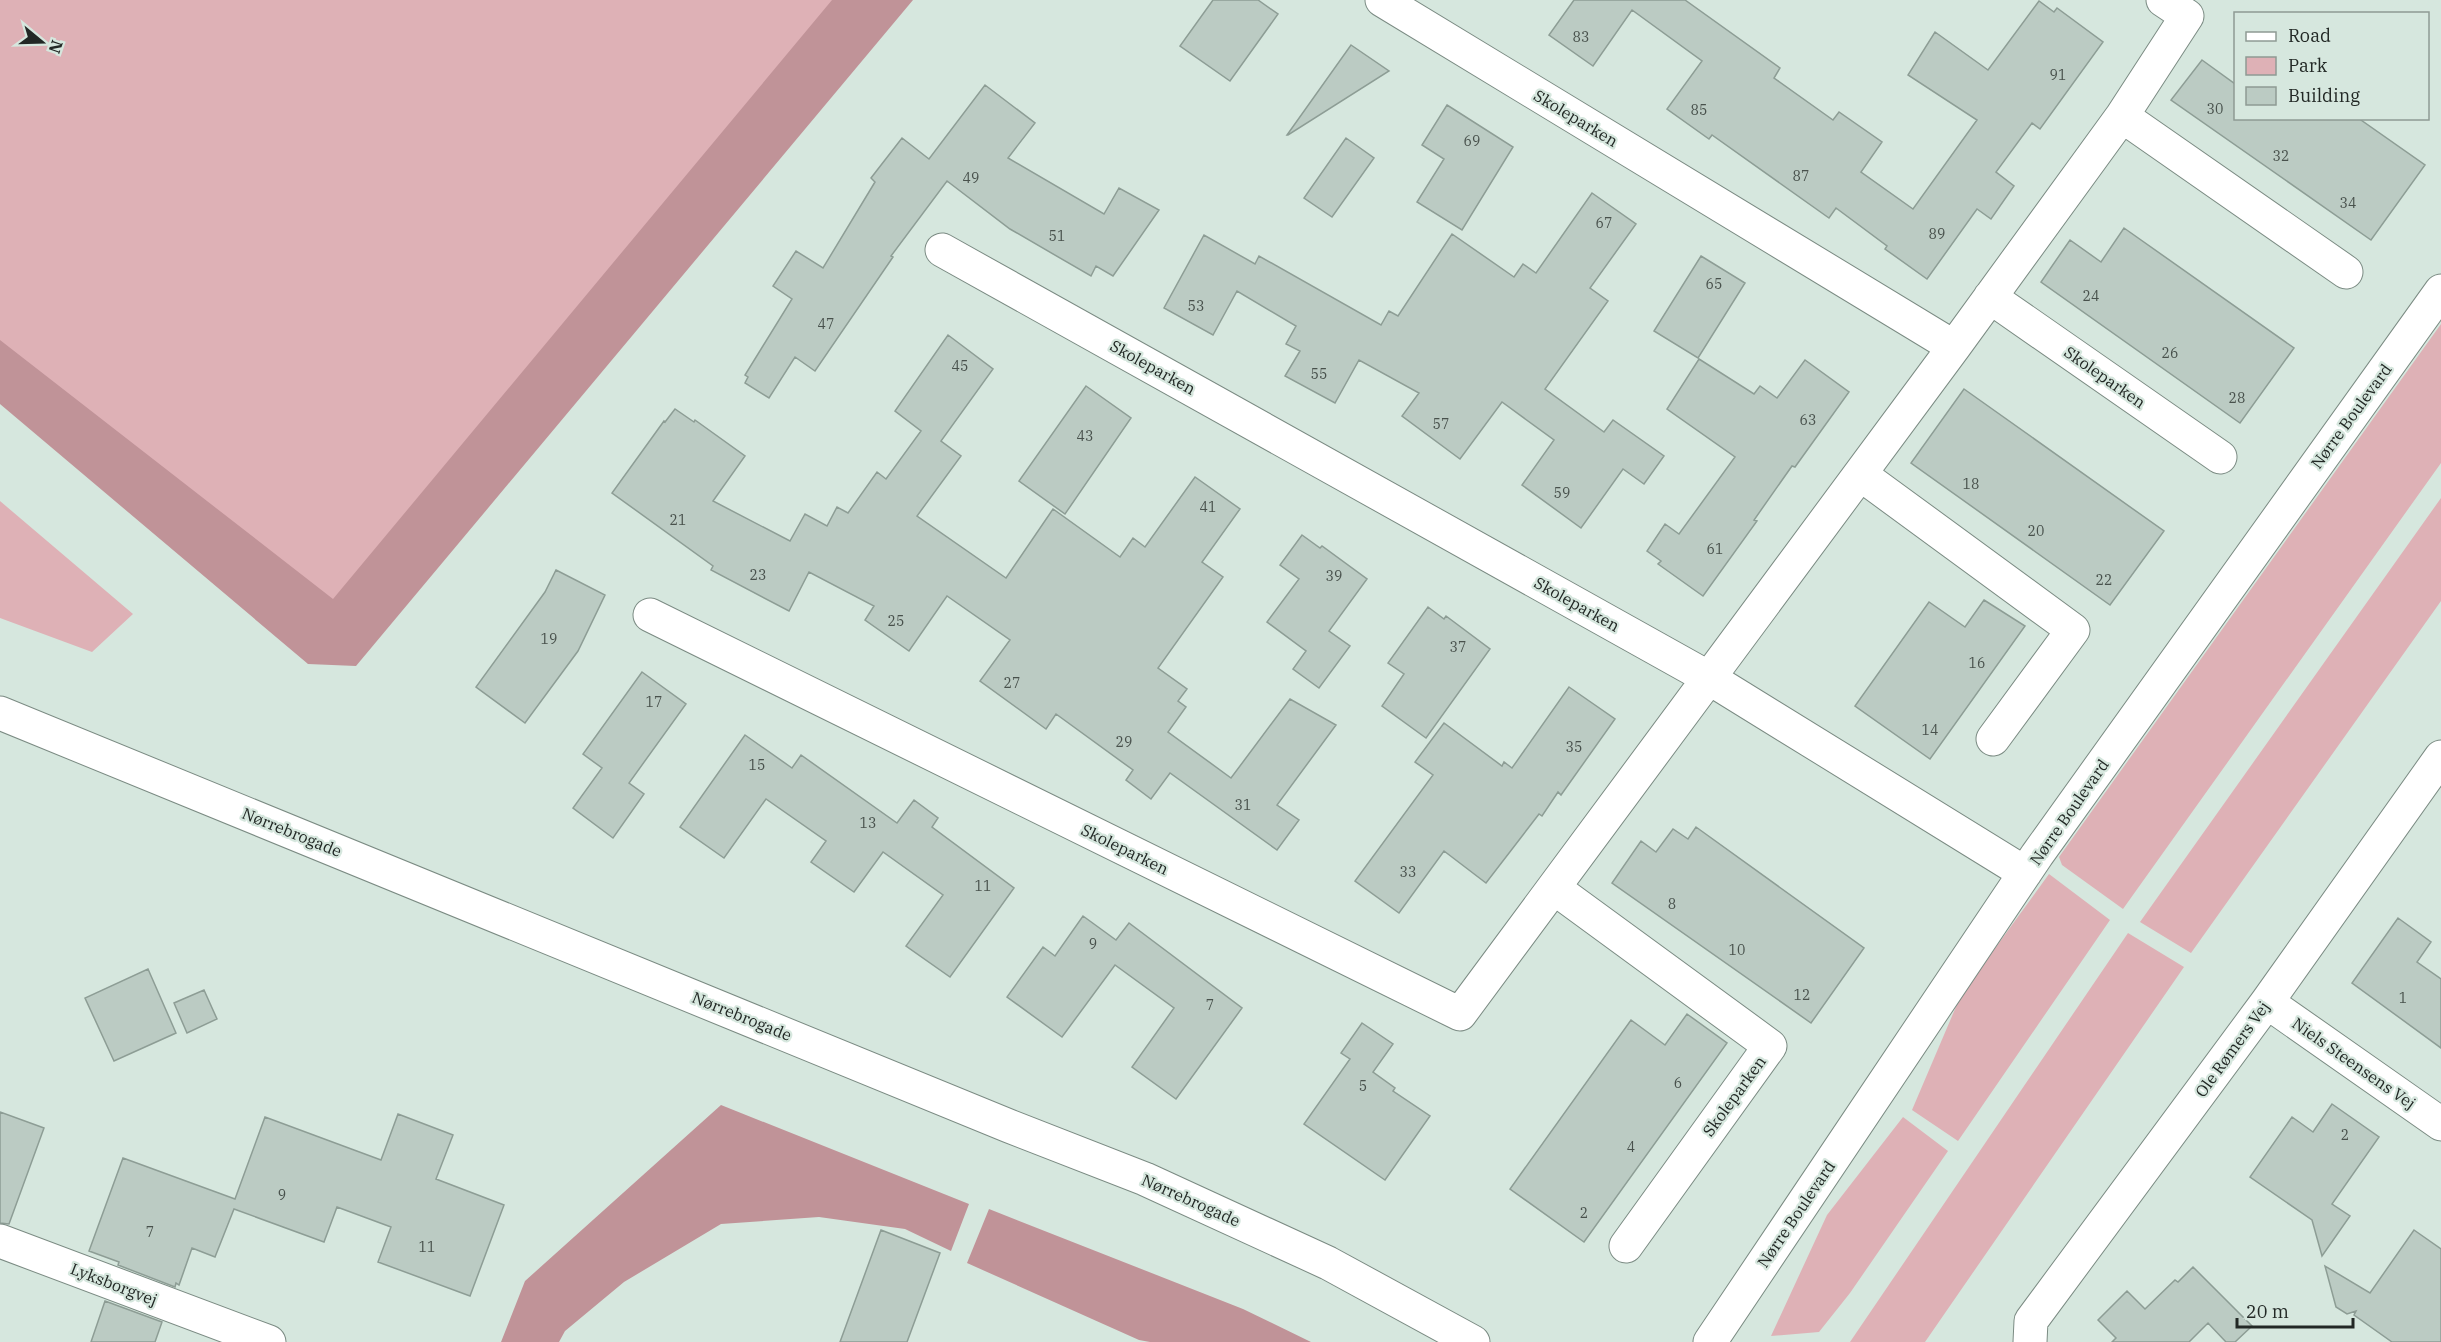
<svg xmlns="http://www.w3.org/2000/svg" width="2441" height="1342" viewBox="0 0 2441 1342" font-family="'IBM Plex Serif',serif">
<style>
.green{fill:#deb1b6}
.forest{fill:#c09398}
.building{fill:#bbcbc3;stroke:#8d9d95;stroke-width:1.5}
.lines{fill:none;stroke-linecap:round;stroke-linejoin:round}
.minor-casing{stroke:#7b8b83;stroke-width:35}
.minor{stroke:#fff;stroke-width:33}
.labels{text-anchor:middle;stroke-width:4.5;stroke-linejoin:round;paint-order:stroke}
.number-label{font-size:14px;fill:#48514c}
.street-label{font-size:16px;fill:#222825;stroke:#d6e7de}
</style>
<rect width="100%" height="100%" fill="#d6e7de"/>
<!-- green -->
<path class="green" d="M 0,0 L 887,0 L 359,655 L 0,369 Z
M 2441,324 L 2441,463 L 2123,909 L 2062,865 L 2059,857 Z
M 2441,498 L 2441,601 L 2191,953 L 2140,922 Z
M 0,501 L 133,614 L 92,652 L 0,618 Z
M 2049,874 L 2110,920 L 1958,1141 L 1912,1110 L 1961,995 Z
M 2128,933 L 2184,967 L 1925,1342 L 1850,1342 Z
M 1903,1117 L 1948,1151 L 1850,1293 L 1819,1332 L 1771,1336 L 1827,1215 Z"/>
<!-- forest -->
<path class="forest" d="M 832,0 L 913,0 L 356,666 L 308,664 L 0,404 L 0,340 L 333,599 Z
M 721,1105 L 969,1204 L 951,1251 L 905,1229 L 819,1217 L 721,1224 L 624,1282 L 565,1331 L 559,1342 L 501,1342 L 525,1281 Z
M 989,1209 L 1243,1309 L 1311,1342 L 1150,1342 L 1139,1340 L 967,1263 Z"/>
<!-- building -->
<path class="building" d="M 1213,0 L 1258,0 L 1278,14 L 1230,81 L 1180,46 Z
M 1574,0 L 1685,0 L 1780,68 L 1774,78 L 1833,120 L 1839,112 L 1882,142 L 1861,172 L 1913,209 L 1977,120 L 1908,75 L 1935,32 L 1988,70 L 2039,1 L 2054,12 L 2057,8 L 2103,42 L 2040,129 L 2032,123 L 1996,172 L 2014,186 L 1991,219 L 1977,209 L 1927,279 L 1885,249 L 1887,246 L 1836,208 L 1829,218 L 1712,135 L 1709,139 L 1667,109 L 1702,61 L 1632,10 L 1593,66 L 1549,35 Z
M 1351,45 L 1389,71 L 1288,135 L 1287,135 Z
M 2202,60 L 2235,84 L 2235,118 L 2358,118 L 2425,165 L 2371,240 L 2171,100 Z
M 985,85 L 1035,123 L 1008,158 L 1104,214 L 1119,188 L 1159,210 L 1113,276 L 1096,266 L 1091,276 L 1010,229 L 947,181 L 891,256 L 893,257 L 815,371 L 795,357 L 769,398 L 745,383 L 748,377 L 745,375 L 792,299 L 773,286 L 796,251 L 823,268 L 875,182 L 871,178 L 902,138 L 929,159 Z
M 1447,105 L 1513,147 L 1462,230 L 1417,202 L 1444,159 L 1422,145 Z
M 1346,138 L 1374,158 L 1332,217 L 1304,198 Z
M 1592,193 L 1636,224 L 1590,288 L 1608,301 L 1545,389 L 1604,432 L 1613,420 L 1664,456 L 1644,484 L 1623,469 L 1581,528 L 1522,485 L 1554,440 L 1502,402 L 1460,459 L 1402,416 L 1419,393 L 1359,360 L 1335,403 L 1285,376 L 1300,351 L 1286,344 L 1296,326 L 1237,291 L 1213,335 L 1164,308 L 1204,235 L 1255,264 L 1259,256 L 1381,325 L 1389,311 L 1398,316 L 1452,234 L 1514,277 L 1523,264 L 1536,273 Z
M 2124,228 L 2294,348 L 2240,423 L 2041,282 L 2070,240 L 2101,262 Z
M 1701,256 L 1745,283 L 1698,358 L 1654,331 Z
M 948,335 L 993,369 L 941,441 L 961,456 L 917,516 L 1006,578 L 1053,509 L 1120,557 L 1133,538 L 1145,547 L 1195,477 L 1240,509 L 1202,562 L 1223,577 L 1158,668 L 1187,689 L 1178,701 L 1186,707 L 1168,732 L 1231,778 L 1290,699 L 1336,725 L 1277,805 L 1299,820 L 1277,850 L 1170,773 L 1151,799 L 1126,780 L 1133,770 L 1056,714 L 1046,729 L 980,681 L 1010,640 L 947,596 L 909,651 L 865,620 L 874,606 L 809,572 L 789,611 L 711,570 L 713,566 L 612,493 L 664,421 L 665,422 L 675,409 L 694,422 L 695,420 L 745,456 L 713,501 L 790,541 L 805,514 L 827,526 L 837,507 L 848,513 L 877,472 L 886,479 L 921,431 L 895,411 Z
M 1699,359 L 1754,394 L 1760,386 L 1777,398 L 1805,360 L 1849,392 L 1795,467 L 1792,466 L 1754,520 L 1757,521 L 1703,596 L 1658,564 L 1661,561 L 1647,551 L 1665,524 L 1679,534 L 1735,457 L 1667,409 Z
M 1086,386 L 1131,418 L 1065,514 L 1019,481 Z
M 1964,389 L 2164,531 L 2110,605 L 1911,463 Z
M 1302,535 L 1320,548 L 1322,546 L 1367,579 L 1329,631 L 1350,646 L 1319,688 L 1293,669 L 1306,651 L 1267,622 L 1299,579 L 1280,565 Z
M 556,570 L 605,595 L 578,651 L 525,723 L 476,687 L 545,592 Z
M 1984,600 L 2025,626 L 1930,759 L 1855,706 L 1929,602 L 1965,627 Z
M 1428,607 L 1444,619 L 1446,616 L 1490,649 L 1426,738 L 1382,706 L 1404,674 L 1388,663 Z
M 642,672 L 686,704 L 629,783 L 644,794 L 613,838 L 573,808 L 602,768 L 583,754 Z
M 1569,687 L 1615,719 L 1561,795 L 1558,792 L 1542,816 L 1539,814 L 1486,883 L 1444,851 L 1399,913 L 1355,881 L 1433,775 L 1415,762 L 1444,723 L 1502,766 L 1504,762 L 1512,768 Z
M 745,735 L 792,768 L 801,755 L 897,823 L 914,800 L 938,818 L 932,827 L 1014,888 L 950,977 L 906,946 L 943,895 L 883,852 L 854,892 L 811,862 L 826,841 L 766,799 L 724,858 L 680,827 Z
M 1696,827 L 1864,948 L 1811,1023 L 1612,883 L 1641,841 L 1656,852 L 1673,829 L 1688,839 Z
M 1083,916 L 1116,940 L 1129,923 L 1242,1008 L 1176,1099 L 1132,1067 L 1174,1008 L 1115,965 L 1062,1037 L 1007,997 L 1043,947 L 1055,956 Z
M 2398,918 L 2431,942 L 2417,962 L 2441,979 L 2441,1048 L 2352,983 Z
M 148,969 L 176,1033 L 114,1061 L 85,998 Z
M 204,990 L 217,1019 L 187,1033 L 174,1003 Z
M 1687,1014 L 1727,1043 L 1584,1242 L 1510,1189 L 1631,1020 L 1665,1045 Z
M 1362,1023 L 1393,1044 L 1373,1072 L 1395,1088 L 1393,1091 L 1430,1116 L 1385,1180 L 1304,1124 L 1350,1059 L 1341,1053 Z
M 2332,1104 L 2379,1137 L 2332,1204 L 2350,1216 L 2322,1256 L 2312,1220 L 2250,1177 L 2292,1117 L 2313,1132 Z
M 0,1112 L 44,1128 L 9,1224 L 0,1223 Z
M 398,1114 L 453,1135 L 436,1179 L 504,1205 L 470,1296 L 378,1262 L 391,1227 L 337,1207 L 324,1242 L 234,1209 L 215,1257 L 192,1248 L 179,1285 L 176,1283 L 175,1287 L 118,1265 L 119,1262 L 89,1251 L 123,1158 L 235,1199 L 265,1117 L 381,1160 Z
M 881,1230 L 940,1253 L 907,1342 L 840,1342 Z
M 2414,1230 L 2441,1249 L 2441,1342 L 2392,1342 L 2354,1315 L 2356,1311 L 2347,1314 L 2336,1307 L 2325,1266 L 2370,1293 Z
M 2193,1267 L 2252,1326 L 2235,1342 L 2226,1342 L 2208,1323 L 2189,1342 L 2112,1342 L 2116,1338 L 2098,1320 L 2127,1291 L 2145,1309 L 2175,1280 L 2178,1282 Z
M 105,1301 L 162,1322 L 155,1342 L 91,1342 Z"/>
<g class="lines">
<defs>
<path id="minor" d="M 1382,0 L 1954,347
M 2122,116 L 2346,272
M 942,250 L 1709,678 L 2025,873
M 1990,297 L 2220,457
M 1860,474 L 2073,630 L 1993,739
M 650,615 L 1460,1014 L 1954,347 L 2122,116 L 2187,16 L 2163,0
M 0,713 L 1009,1126 L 1145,1179 L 1328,1263 L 1473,1342
M 1554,888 L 1770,1046 L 1626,1246
M 2267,1002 L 2441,1124
M 0,1241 L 269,1342
M 1710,1342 L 2037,855 L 2441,291
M 2030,1342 L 2031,1321 L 2267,1002 L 2441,757"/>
</defs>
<!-- minor casing -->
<use href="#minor" class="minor-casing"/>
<!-- minor -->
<use href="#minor" class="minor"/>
</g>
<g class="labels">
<!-- number labels -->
<g class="number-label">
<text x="1581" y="42">83</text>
<text x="2058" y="80">91</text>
<text x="2215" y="114">30</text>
<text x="1699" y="115">85</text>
<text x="1472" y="146">69</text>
<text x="2281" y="161">32</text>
<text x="1801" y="181">87</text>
<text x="971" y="183">49</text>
<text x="2348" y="208">34</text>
<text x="1604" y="228">67</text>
<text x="1937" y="239">89</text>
<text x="1057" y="241">51</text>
<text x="1714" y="289">65</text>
<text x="2091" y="301">24</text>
<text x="1196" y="311">53</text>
<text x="826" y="329">47</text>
<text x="2170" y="358">26</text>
<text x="960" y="371">45</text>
<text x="1319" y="379">55</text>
<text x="2237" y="403">28</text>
<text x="1808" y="425">63</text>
<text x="1441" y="429">57</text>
<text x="1085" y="441">43</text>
<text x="1971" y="489">18</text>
<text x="1562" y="498">59</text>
<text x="1208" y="512">41</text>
<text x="678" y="525">21</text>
<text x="2036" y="536">20</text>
<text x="1715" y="554">61</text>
<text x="758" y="580">23</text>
<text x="1334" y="581">39</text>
<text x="2104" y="585">22</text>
<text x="896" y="626">25</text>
<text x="549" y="644">19</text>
<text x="1458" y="652">37</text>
<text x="1977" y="668">16</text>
<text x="1012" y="688">27</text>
<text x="654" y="707">17</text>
<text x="1930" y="735">14</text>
<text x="1124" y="747">29</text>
<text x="1574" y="752">35</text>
<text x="757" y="770">15</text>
<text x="1243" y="810">31</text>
<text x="868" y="828">13</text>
<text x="1408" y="877">33</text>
<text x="983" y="891">11</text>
<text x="1672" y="909">8</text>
<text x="1093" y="949">9</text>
<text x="1737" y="955">10</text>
<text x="1802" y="1000">12</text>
<text x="2403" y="1003">1</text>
<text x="1210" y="1010">7</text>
<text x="1678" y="1088">6</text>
<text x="1363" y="1091">5</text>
<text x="2345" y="1140">2</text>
<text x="1631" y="1152">4</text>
<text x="282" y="1200">9</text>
<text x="1584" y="1218">2</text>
<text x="150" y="1237">7</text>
<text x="427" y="1252">11</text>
</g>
<!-- street labels -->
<g class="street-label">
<text transform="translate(1576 118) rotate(31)" y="6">Skoleparken</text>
<text transform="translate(1153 367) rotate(29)" y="6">Skoleparken</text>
<text transform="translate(2105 377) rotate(35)" y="6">Skoleparken</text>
<text transform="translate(2351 416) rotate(-54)" y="6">Nørre Boulevard</text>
<text transform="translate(1577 604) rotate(29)" y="6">Skoleparken</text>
<text transform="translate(2069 812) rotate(-55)" y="6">Nørre Boulevard</text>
<text transform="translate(292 832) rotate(22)" y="6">Nørrebrogade</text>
<text transform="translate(1125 849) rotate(26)" y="6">Skoleparken</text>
<text transform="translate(742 1016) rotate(22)" y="6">Nørrebrogade</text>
<text transform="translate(2232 1049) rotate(-54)" y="6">Ole Rømers Vej</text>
<text transform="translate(2354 1063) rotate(35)" y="6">Niels Steensens Vej</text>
<text transform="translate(1734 1096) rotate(-54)" y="6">Skoleparken</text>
<text transform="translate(1191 1200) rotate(24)" y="6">Nørrebrogade</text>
<text transform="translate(1796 1214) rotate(-56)" y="6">Nørre Boulevard</text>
<text transform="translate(114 1284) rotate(21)" y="6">Lyksborgvej</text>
</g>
</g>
<!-- legend -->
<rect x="2234" y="12" width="195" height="108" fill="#d6e7de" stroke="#8e9b94" stroke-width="1.5"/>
<rect x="2246" y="32" width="30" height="9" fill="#ffffff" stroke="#8e9b94" stroke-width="1.5"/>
<text x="2288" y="42" font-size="18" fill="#222825">Road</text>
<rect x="2246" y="57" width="30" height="18" fill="#deb1b6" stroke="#8e9b94" stroke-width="1.5"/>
<text x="2288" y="72" font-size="18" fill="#222825">Park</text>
<rect x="2246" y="87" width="30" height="18" fill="#bbcbc3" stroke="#8e9b94" stroke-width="1.5"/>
<text x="2288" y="102" font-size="18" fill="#222825">Building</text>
<!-- north arrow -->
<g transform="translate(42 42) rotate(109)" stroke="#d6e7de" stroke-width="4.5" paint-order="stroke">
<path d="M0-4.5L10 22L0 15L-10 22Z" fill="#222825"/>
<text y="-9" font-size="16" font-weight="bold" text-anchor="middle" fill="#222825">N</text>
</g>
<!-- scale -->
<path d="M2237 1318v9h116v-9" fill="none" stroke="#222825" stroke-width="3"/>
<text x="2246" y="1318" font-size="18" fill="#222825" stroke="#d6e7de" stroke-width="4.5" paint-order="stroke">20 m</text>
</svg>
